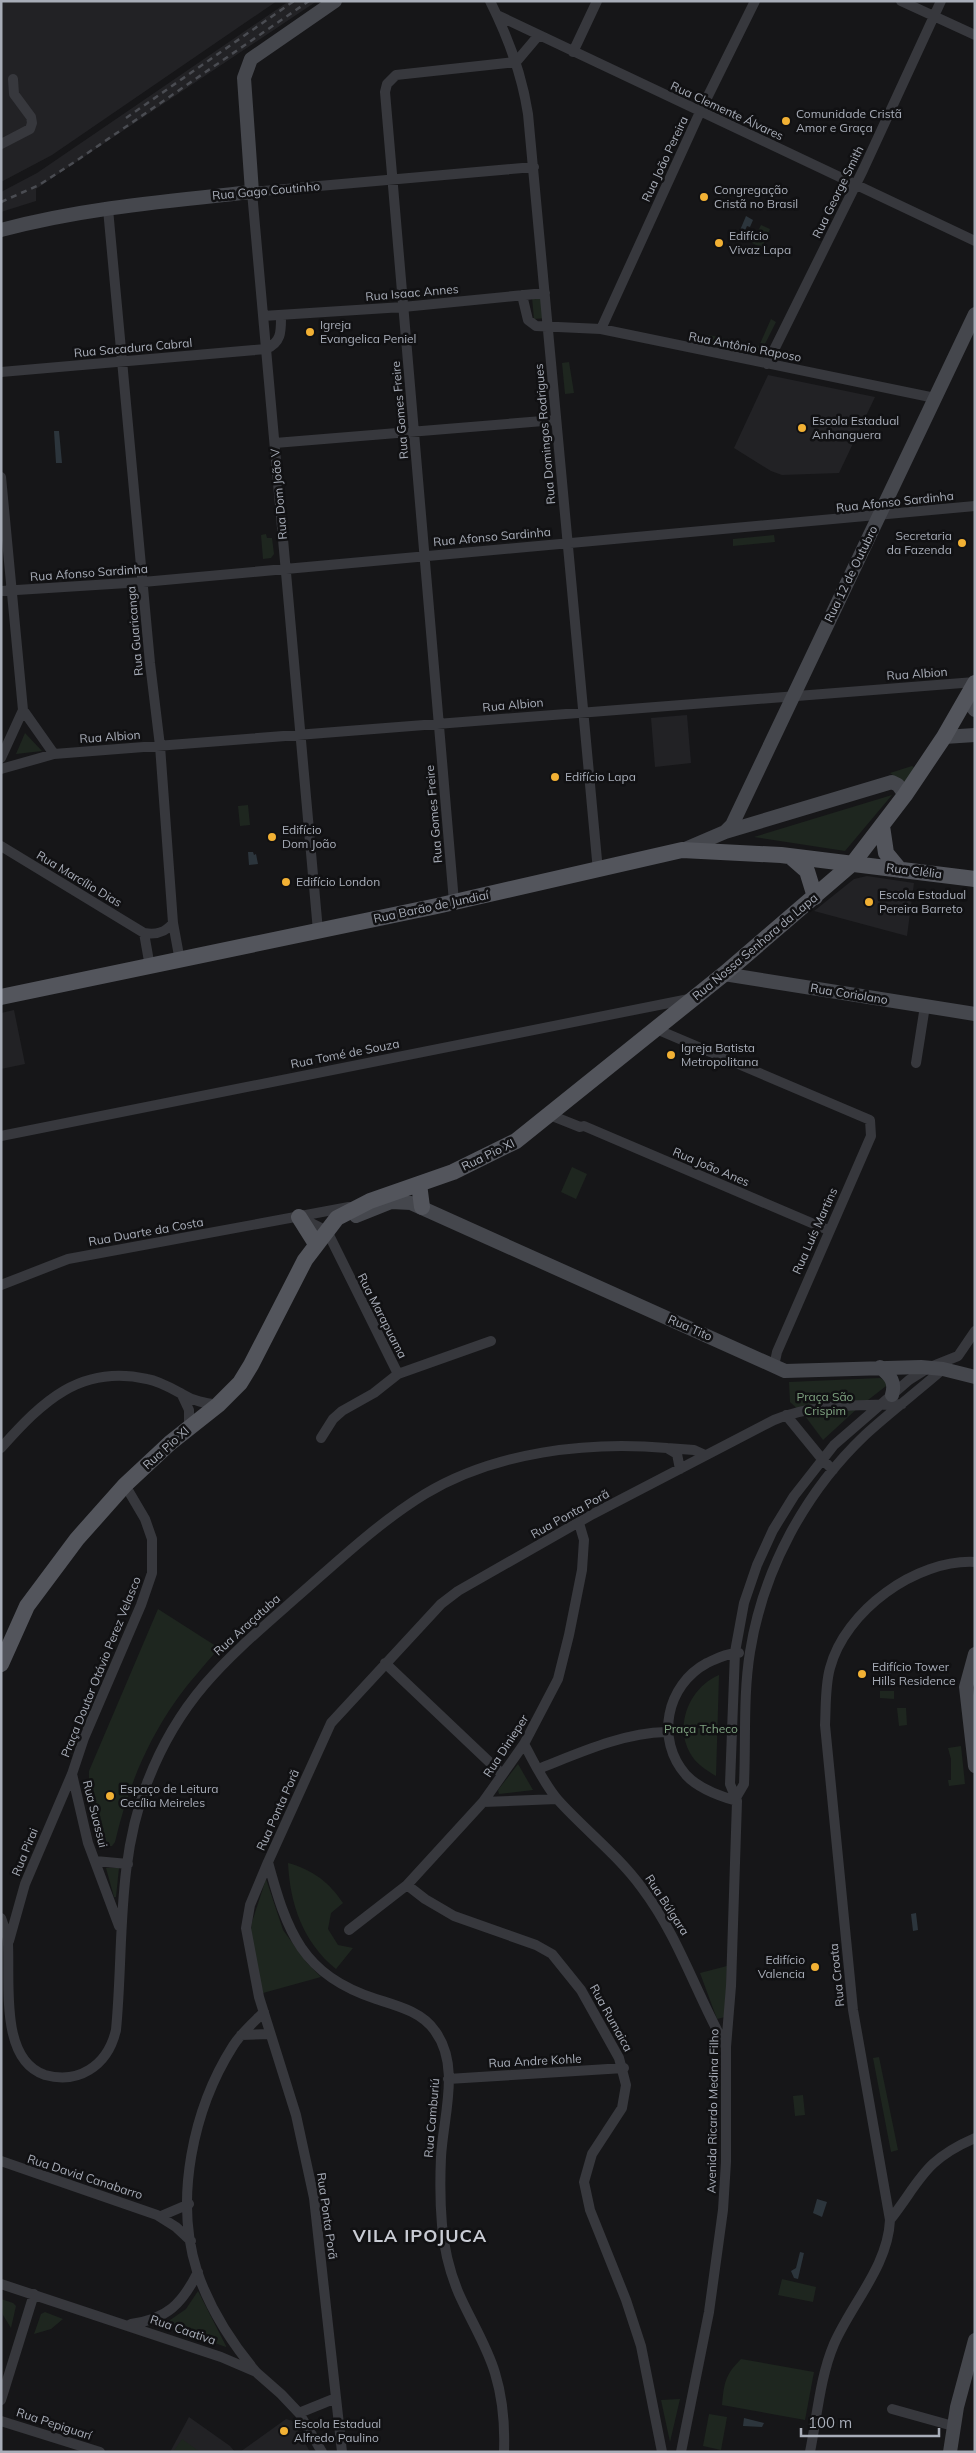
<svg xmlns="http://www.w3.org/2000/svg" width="976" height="2453" viewBox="0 0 976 2453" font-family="Mulish,sans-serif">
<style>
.built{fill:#222225}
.green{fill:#1e261f}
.water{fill:#2c353c}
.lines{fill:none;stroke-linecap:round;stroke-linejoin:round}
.street{stroke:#37383d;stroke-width:10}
.secondary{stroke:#45474d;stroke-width:14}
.primary{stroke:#53555c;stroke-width:16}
.rail{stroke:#4a4c52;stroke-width:2.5;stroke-dasharray:6 5;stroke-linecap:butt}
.poi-dot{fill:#f2b134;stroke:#111113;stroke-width:2}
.labels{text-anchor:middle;stroke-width:5;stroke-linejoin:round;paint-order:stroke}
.street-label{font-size:12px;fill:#a8adb8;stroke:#111113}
.poi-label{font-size:12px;fill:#a8adb8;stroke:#111113;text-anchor:start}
.park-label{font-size:12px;fill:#7fa381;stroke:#111113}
.district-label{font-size:18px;font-weight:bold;letter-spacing:1px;fill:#c9ccd4;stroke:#111113}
</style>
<rect width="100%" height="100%" fill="#161618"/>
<!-- built -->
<path class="built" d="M 1,1 L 277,1 L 52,155 L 1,182 Z
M 289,1 L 317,1 L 36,189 L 36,201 L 1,212 L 1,192 L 37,173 Z
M 768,375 L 875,397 L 839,473 L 782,475 L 771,471 L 734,448 Z
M 687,715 L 691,763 L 655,767 L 651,718 Z
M 867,876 L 914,883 L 907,936 L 814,911 L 854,879 Z
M 14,1010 L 25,1064 L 1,1069 L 1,1013 Z
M 189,2417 L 230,2446 L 235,2452 L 170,2452 Z
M 286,2419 L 293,2421 L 310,2452 L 240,2452 Z"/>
<!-- green -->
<path class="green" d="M 761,225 L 770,229 L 762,248 L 752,243 Z
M 543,295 L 545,318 L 534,319 L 532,297 Z
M 771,319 L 776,322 L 761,352 L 707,341 L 709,335 L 759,346 Z
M 569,362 L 574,393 L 565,394 L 562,363 Z
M 266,534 L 267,538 L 272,538 L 274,554 L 271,558 L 263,559 L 261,535 Z
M 774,535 L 775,542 L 733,546 L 733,539 Z
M 25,733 L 42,751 L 16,754 Z
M 912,766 L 915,768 L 906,784 L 890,773 Z
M 892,795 L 845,851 L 754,837 Z
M 248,805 L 250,825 L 240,826 L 238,806 Z
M 572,1167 L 587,1174 L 576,1199 L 561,1192 Z
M 880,1378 L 890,1383 L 859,1407 L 823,1440 L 805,1416 L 790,1402 L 789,1382 Z
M 158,1609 L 219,1648 C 204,1666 188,1683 175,1702 C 145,1745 127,1791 115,1842 L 112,1846 L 106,1846 C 94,1833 88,1789 89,1771 Z
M 719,1675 L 716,1776 C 706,1770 695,1763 690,1753 C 674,1725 690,1687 719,1675 Z
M 880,1691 L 894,1691 L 894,1699 L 880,1698 Z
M 897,1708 L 906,1708 L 907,1725 L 899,1726 Z
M 961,1746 L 965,1784 L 949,1786 L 948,1780 L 951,1780 L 951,1759 L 948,1748 Z
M 518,1764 L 533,1790 L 499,1794 L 498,1790 Z
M 288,1863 C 313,1870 329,1882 343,1903 L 331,1913 L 328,1929 L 338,1945 L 353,1948 L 336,1969 C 303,1942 290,1904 288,1863 Z
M 106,1868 L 119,1868 L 116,1897 L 114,1897 Z
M 266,1879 L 283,1930 L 307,1963 L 321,1977 L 263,1993 L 250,1936 L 252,1922 Z
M 727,1966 L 725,2017 L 717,2019 L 700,1973 Z
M 879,2057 L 898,2150 L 891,2152 L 873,2058 Z
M 803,2095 L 805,2115 L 795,2116 L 793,2096 Z
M 782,2279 L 816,2287 L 813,2302 L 778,2295 Z
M 198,2291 L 226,2346 L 226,2347 L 163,2325 L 186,2309 Z
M 1,2299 L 13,2303 L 16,2306 L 11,2328 L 3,2315 Z
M 45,2312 L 63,2319 L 51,2329 L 34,2334 L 41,2314 Z
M 741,2359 L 814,2372 L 805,2420 L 722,2405 C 724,2383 725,2375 741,2359 Z
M 680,2399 L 670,2442 L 661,2400 Z
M 709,2414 L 727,2417 L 721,2450 L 703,2446 Z
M 182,2439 L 200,2452 L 173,2452 Z"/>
<!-- water -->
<path class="water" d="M 746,216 L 753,220 L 750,227 L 747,226 L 742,237 L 738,235 Z
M 54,431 L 59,431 L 62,463 L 56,463 Z
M 248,852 L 253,852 L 254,855 L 256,854 L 258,864 L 249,865 Z
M 888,1669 L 892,1671 L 888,1679 L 888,1687 L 882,1686 L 881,1680 Z
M 916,1913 L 918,1930 L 913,1931 L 911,1914 Z
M 817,2199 L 827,2202 L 822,2217 L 813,2213 Z
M 800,2252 L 804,2253 L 798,2279 L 794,2278 L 791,2271 L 796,2268 Z
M 744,2418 L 764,2423 L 762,2427 L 743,2426 Z"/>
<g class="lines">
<!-- street -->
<path class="street" d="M 490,1 C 508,37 522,75 528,114 L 598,871
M 901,1 L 975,35
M 497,15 L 975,241
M 573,52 L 597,1
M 1,144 L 30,129 L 32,123 L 31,117 L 14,94 L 13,79
M 108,209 L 150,663 L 160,746 L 173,923 L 180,961
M 522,295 L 528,320 L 536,326 L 601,329 L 935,398
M 263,316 L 403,307 L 545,293
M 601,329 L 700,112 L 755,1
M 767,364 L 863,170 L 941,1
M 1,372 L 266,349 C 282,342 281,331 281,315
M 275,443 L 555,420
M 1,477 L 23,710
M 1,591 L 143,582 L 975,506
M 1,758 L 23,710 L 54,754
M 1,769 L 54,754 L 975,682
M 1,846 L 144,933 C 156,935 165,933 173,923
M 454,902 L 385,92 L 387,84 L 396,75 L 516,62 L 538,36
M 318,931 L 252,192 L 534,167
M 144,933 L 150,967
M 656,1029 L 870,1120 L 871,1136 L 777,1352 L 774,1366
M 916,1063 L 925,1006
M 550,1115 L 580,1127 L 584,1126 L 828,1230
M 1,1136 L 689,999
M 301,1218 L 327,1231 L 398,1374
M 1,1285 L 68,1259 L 349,1207
M 182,1395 L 189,1410 L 189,1427
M 786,1415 L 822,1459 L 833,1470
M 321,1438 L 333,1419 L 342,1411 L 374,1393 L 398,1374 L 491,1341
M 1,1448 C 42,1402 80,1364 147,1379 C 159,1381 171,1388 182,1394 C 193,1401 205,1403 218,1405
M 680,1469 L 677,1454 L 667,1448 L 694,1450 L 705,1455
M 385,1663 L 502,1774
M 524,1744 C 534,1762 544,1784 558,1800 C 585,1830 618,1855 642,1888 C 679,1937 696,1994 726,2047
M 538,1769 C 579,1753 622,1733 666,1732
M 72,1774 L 88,1843 L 119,1926
M 737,1796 L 744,1784 C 746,1741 743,1695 750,1652 C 763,1570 805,1492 865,1435 C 890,1412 918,1391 943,1369
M 737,1801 C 719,1796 699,1789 686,1775 C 655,1740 666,1685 707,1663 C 716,1659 729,1652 739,1653
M 483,1802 L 557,1799
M 95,1861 L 128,1864
M 268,1862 C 287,1932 302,1975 376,1999 C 398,2006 422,2012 435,2031 C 461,2066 443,2117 441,2157 C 440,2179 440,2202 442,2225 C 444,2248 450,2273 459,2294 C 471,2321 487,2346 495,2373 C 503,2399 505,2425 504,2452
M 407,1885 L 425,1899 L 454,1916 L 536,1945 L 552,1954 L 581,1990 L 619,2058 L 626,2085 L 622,2108 L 592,2154 L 584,2182 L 590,2210 L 626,2300 L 641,2346 L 662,2452
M 1,1918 C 4,1926 8,1936 8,1944 C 10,1986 0,2060 45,2075 C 60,2079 76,2078 89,2070 C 104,2061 112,2047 116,2030 C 124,1947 116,1863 147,1783 C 179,1699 225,1660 290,1603 C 333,1566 376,1524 425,1494 C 495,1452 587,1441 667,1448
M 349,1930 L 407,1885 L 483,1802 L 524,1744 L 558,1679 L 569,1635 L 582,1570 L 584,1540 L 579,1523
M 9,1941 L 25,1884 L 72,1774 L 84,1738 L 141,1605 L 152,1573 L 152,1539 L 145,1519 L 125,1485
M 241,2035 L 270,2034
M 448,2079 L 624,2068
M 1,2161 L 157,2215 L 176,2227 L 191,2241
M 161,2216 L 189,2204
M 890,2220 C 921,2180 924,2160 975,2138
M 1,2284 L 221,2357 L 256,2372 L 281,2394 L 299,2413 L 322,2452
M 131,2324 C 167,2319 182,2304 198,2272
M 256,2372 C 231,2342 210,2310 197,2271 C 174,2199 193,2109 233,2046 C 241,2033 253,2023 264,2012
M 1,2400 L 34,2294
M 892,2409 L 953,2426
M 299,2413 L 336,2398
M 1,2421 L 100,2452
M 342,2452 L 314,2198 L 296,2115 L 259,1997 L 246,1928 L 250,1905 L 268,1862 L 331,1723 L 441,1604 L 458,1591 L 593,1514 L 774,1420 C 816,1403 857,1406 902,1404
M 681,2452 L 709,2312 L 723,2210 L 726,2162 L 726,2047 L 731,1986 L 737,1801 L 730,1784 L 735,1652 L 744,1603 L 757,1565 L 773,1530 L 794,1496 L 834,1445 L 909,1380 L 928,1368 L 958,1356 L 975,1331
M 810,2452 C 817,2417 820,2377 834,2344 C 852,2303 888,2266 890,2220 L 853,2010 L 825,1725 C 826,1706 825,1686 830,1668 C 845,1611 916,1559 975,1562"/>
<!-- secondary -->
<path class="secondary" d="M 1,230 C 83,208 168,201 252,192 L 244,78 L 251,59 L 335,1
M 966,699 L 975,710
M 944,737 L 975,735
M 725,832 L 732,825 L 975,314
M 683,850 L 725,832 L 892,782 L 898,785 L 905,795
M 724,974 L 975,1014
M 356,1216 L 391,1202 L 411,1203 L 785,1371 L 921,1367 L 943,1369 L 975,1377
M 880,1367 C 890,1376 896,1381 892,1395
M 975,1654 L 966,1687 L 975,1766
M 950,2452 L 957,2407 L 975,2340"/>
<!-- primary -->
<path class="primary" d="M 882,826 L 886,853 L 900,870
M 791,857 L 807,871 L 815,897
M 1,997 L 437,906 L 682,850 L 781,855 L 975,879
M 419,1184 L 422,1207
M 299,1217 L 316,1244
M 1,1664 L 27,1606 L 77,1539 L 125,1485 L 170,1443 L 218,1405 L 240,1383 L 251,1365 L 305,1260 L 337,1218 L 370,1201 L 453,1172 L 516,1141 L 724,974 L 853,863 L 905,795 L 944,737 L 975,683"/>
<!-- rail -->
<path class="rail" d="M 126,118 L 294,1
M 1,202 L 39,185 L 76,161 L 309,1"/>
</g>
<!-- markers -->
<g class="poi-dot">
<circle cx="786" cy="121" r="5"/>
<circle cx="704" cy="197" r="5"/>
<circle cx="719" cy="243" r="5"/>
<circle cx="310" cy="332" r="5"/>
<circle cx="802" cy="428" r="5"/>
<circle cx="962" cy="543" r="5"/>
<circle cx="555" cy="777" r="5"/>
<circle cx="272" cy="837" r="5"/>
<circle cx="286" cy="882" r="5"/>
<circle cx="869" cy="902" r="5"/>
<circle cx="671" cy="1055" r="5"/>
<circle cx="862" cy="1674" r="5"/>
<circle cx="110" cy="1796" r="5"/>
<circle cx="815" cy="1967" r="5"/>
<circle cx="284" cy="2431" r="5"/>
</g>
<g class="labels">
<!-- street labels -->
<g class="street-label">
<text transform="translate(727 111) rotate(25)" y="4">Rua Clemente Álvares</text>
<text transform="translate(665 159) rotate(-65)" y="4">Rua João Pereira</text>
<text transform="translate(266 191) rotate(-5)" y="4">Rua Gago Coutinho</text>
<text transform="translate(838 192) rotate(-64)" y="4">Rua George Smith</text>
<text transform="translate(412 293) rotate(-5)" y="4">Rua Isaac Annes</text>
<text transform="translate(745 347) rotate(11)" y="4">Rua Antônio Raposo</text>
<text transform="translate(133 348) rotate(-5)" y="4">Rua Sacadura Cabral</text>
<text transform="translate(400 410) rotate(-95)" y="4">Rua Gomes Freire</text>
<text transform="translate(545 434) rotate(-95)" y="4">Rua Domingos Rodrigues</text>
<text transform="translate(279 494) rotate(-95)" y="4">Rua Dom João V</text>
<text transform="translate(895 502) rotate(-6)" y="4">Rua Afonso Sardinha</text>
<text transform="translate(492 537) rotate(-5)" y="4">Rua Afonso Sardinha</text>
<text transform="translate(89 573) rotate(-4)" y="4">Rua Afonso Sardinha</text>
<text transform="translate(851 574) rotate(-64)" y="4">Rua 12 de Outubro</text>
<text transform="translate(135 631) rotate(-95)" y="4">Rua Guaricanga</text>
<text transform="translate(917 674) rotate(-4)" y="4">Rua Albion</text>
<text transform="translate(513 705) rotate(-5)" y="4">Rua Albion</text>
<text transform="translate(110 737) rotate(-4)" y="4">Rua Albion</text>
<text transform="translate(434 814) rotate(-95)" y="4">Rua Gomes Freire</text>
<text transform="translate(914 871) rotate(7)" y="4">Rua Clélia</text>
<text transform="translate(79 879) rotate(31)" y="4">Rua Marcílio Dias</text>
<text transform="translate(431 907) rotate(-12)" y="4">Rua Barão de Jundiaí</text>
<text transform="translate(755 947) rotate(-40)" y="4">Rua Nossa Senhora da Lapa</text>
<text transform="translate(849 994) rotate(9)" y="4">Rua Coriolano</text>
<text transform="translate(345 1054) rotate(-11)" y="4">Rua Tomé de Souza</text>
<text transform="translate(488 1155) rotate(-26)" y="4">Rua Pio XI</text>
<text transform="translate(711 1167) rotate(23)" y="4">Rua João Anes</text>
<text transform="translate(815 1231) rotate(-66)" y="4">Rua Luís Martins</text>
<text transform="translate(146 1232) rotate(-10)" y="4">Rua Duarte da Costa</text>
<text transform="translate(382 1316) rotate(63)" y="4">Rua Marapuama</text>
<text transform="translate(690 1328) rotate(24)" y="4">Rua Tito</text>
<text transform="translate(166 1448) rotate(-42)" y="4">Rua Pio XI</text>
<text transform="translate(570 1514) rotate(-29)" y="4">Rua Ponta Porã</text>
<text transform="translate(247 1625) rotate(-42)" y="4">Rua Araçatuba</text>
<text transform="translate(101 1667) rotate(-68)" y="4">Praça Doutor Otávio Perez Velasco</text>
<text transform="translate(506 1746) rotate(-57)" y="4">Rua Dinieper</text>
<text transform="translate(278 1810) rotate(-66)" y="4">Rua Ponta Porã</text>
<text transform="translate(95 1814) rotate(76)" y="4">Rua Suassui</text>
<text transform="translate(25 1852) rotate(-68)" y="4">Rua Pirai</text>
<text transform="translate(667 1905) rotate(57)" y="4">Rua Búlgara</text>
<text transform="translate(837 1975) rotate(-96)" y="4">Rua Croata</text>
<text transform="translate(611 2018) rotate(61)" y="4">Rua Rumaica</text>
<text transform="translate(535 2061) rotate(-3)" y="4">Rua Andre Kohle</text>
<text transform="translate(713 2111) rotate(-89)" y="4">Avenida Ricardo Medina Filho</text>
<text transform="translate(432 2118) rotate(-85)" y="4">Rua Camburiú</text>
<text transform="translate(85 2177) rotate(18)" y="4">Rua David Canabarro</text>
<text transform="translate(327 2216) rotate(82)" y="4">Rua Ponta Porã</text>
<text transform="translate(183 2330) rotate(19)" y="4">Rua Caativa</text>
<text transform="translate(54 2424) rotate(18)" y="4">Rua Pepiguarí</text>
</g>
<!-- poi labels -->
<g class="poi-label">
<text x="796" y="118">Comunidade Cristã<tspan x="796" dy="14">Amor e Graça</tspan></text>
<text x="714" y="194">Congregação<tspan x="714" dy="14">Cristã no Brasil</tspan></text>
<text x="729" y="240">Edifício<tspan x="729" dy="14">Vivaz Lapa</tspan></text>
<text x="320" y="329">Igreja<tspan x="320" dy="14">Evangelica Peniel</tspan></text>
<text x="812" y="425">Escola Estadual<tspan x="812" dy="14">Anhanguera</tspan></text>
<text x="952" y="540" text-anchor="end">Secretaria<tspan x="952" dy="14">da Fazenda</tspan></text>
<text x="565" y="781">Edifício Lapa</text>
<text x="282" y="834">Edifício<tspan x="282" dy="14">Dom João</tspan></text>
<text x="296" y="886">Edifício London</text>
<text x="879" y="899">Escola Estadual<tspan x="879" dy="14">Pereira Barreto</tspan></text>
<text x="681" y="1052">Igreja Batista<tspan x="681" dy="14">Metropolitana</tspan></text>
<text x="872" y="1671">Edifício Tower<tspan x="872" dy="14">Hills Residence</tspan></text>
<text x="120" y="1793">Espaço de Leitura<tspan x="120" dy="14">Cecília Meireles</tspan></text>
<text x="805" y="1964" text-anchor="end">Edifício<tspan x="805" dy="14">Valencia</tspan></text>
<text x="294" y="2428">Escola Estadual<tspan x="294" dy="14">Alfredo Paulino</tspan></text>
</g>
<!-- park labels -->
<g class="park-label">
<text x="825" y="1401">Praça São<tspan x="825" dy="14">Crispim</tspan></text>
<text x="701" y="1733">Praça Tcheco</text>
</g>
<!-- district labels -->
<g class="district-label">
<text x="420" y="2242">VILA IPOJUCA</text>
</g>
</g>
<!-- border -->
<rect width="976" height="2453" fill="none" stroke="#a8adb8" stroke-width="5"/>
<!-- scale -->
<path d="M801 2428v8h138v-8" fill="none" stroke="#a8adb8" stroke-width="2.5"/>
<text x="808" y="2428" font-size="15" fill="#a8adb8" stroke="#111113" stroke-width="4" paint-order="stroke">100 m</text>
</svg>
